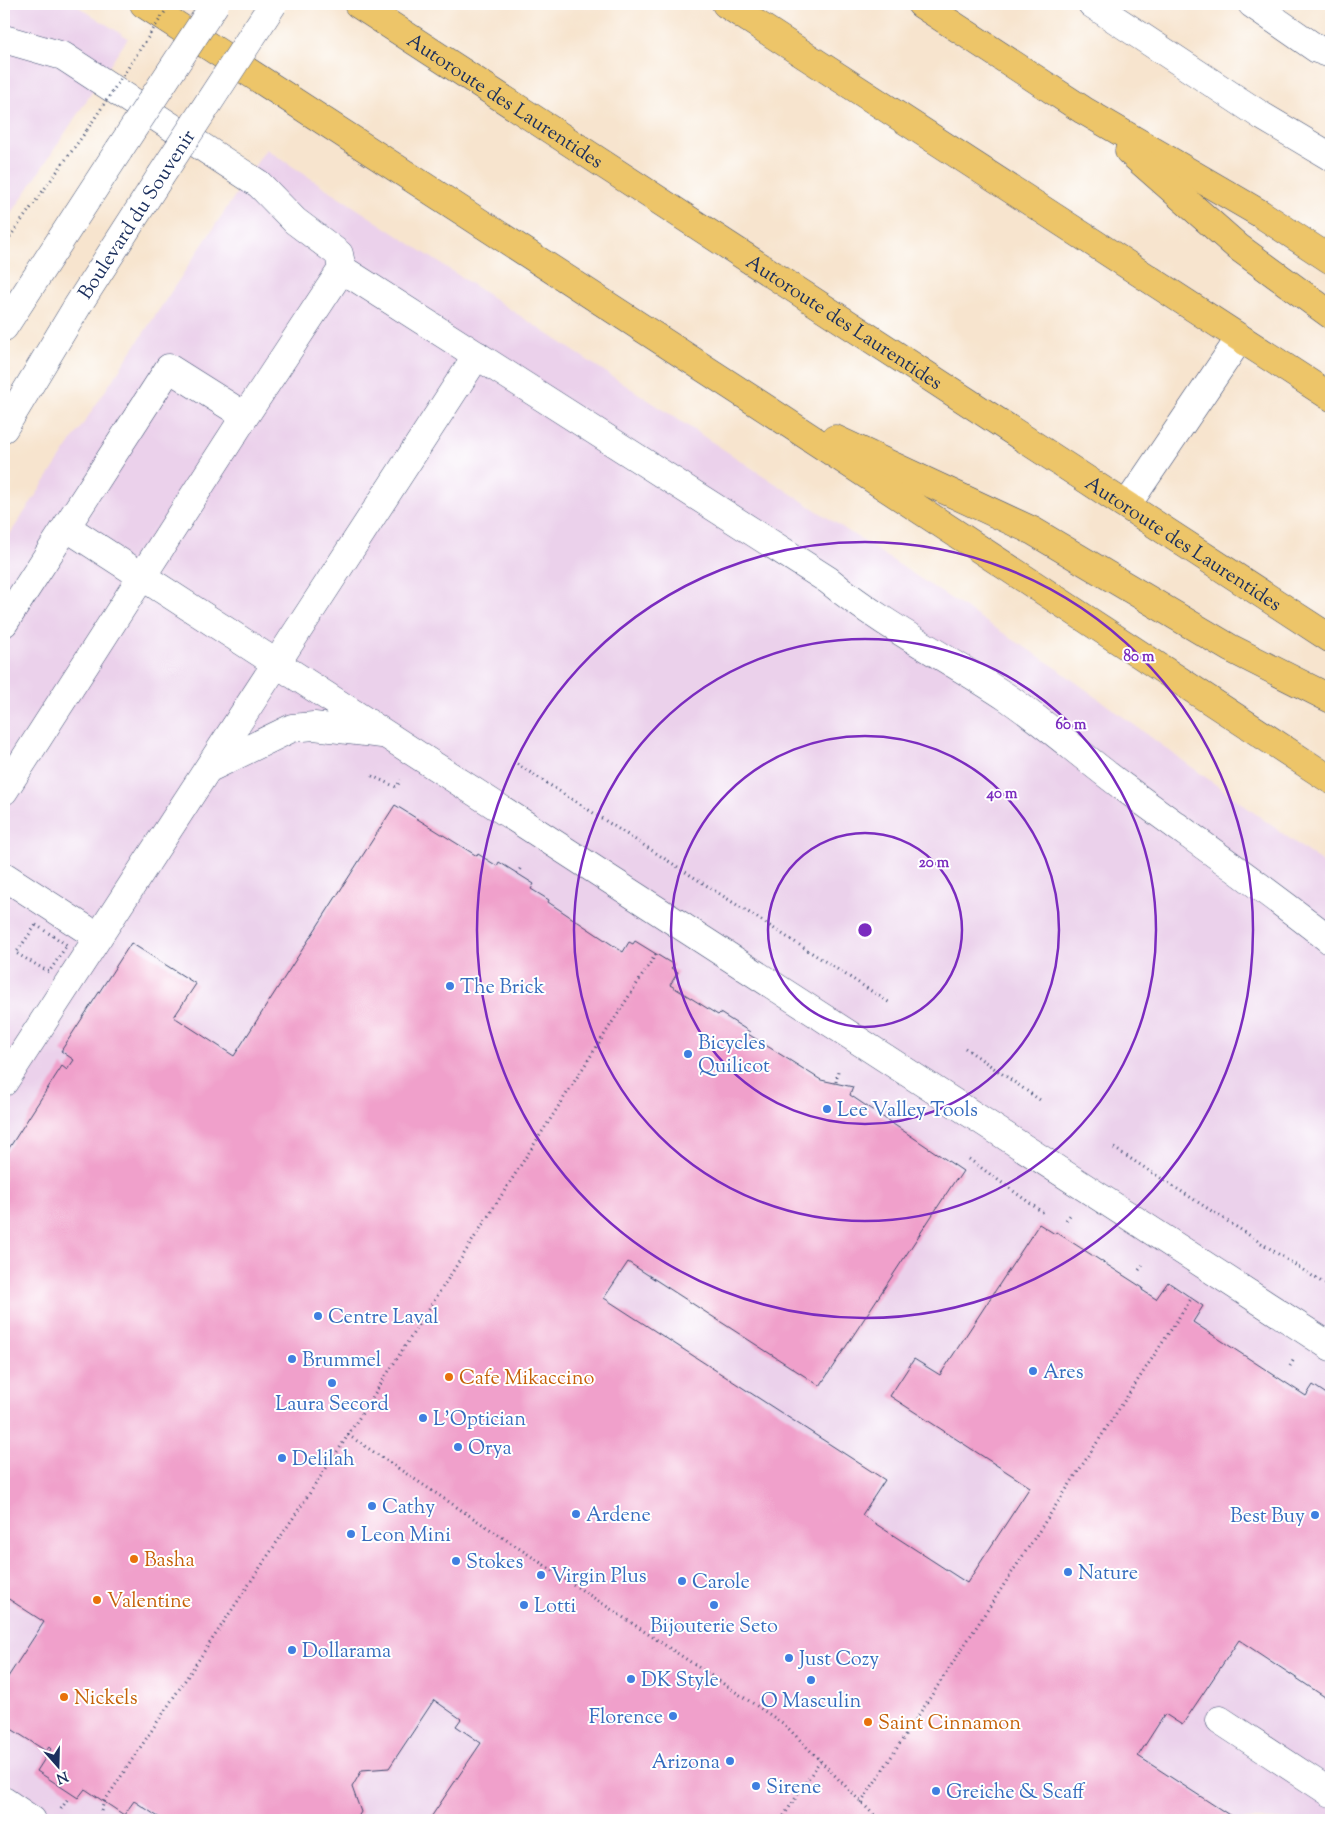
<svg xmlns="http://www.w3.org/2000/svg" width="1335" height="1824" viewBox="0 0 1335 1824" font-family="'Sorts Mill Goudy',serif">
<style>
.built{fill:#ebd1eb}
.building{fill:#f0a0cb}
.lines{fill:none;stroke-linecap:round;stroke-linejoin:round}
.minor-casing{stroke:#3c4a6f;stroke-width:29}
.highway-casing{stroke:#3c4a6f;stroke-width:29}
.path{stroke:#3c4a6f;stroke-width:3;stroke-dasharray:1 4;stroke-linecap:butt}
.minor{stroke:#fff;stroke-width:28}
.highway{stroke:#edc569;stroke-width:28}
.minor-bridge-casing{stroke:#3c4a6f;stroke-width:29;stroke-linecap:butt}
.path-bridge{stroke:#3c4a6f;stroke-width:3;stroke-dasharray:1 4;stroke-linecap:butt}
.minor-bridge{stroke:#fff;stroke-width:28}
.ring{fill:none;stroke:#7b2cbf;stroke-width:2.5}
.shop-dot{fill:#3f7fe0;stroke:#fff;stroke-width:2}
.food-dot{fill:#e8710a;stroke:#fff;stroke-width:2}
.labels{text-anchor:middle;stroke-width:4;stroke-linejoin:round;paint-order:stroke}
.street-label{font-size:20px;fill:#1b2f5e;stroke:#fff}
.shop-label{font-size:20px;fill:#366cbe;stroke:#fff;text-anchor:start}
.food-label{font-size:20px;fill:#c56008;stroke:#fff;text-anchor:start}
.centre{fill:#7b2cbf;stroke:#fff;stroke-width:2.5}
.ring-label{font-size:15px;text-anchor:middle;font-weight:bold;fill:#7b2cbf;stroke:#fff;stroke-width:4;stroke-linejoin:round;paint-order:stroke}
</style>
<rect width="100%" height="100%" fill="#fff"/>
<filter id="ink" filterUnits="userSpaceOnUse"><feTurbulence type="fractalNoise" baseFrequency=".02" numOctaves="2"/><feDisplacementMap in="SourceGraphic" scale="10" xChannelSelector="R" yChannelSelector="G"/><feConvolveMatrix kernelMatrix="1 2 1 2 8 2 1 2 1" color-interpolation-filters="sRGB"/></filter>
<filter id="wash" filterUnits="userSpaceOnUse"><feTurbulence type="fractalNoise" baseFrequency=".0096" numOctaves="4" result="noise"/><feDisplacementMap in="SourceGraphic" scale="20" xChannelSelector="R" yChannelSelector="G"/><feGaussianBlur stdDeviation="1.12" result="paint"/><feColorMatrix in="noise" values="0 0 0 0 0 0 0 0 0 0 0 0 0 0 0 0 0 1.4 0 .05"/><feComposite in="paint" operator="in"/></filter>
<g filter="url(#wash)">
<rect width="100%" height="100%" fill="#f7e4ce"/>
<!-- built -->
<path class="built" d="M 4,4 L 74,4 L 128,38 L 4,225 Z
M 266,149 L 1055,667 L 1331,869 L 1331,1820 L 4,1820 L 4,543 Z"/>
<g id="blocks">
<!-- building -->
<path class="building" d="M 395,805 L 477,856 L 478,854 L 497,866 L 499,862 L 534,884 L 531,889 L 549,900 L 548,902 L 623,952 L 629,942 L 633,944 L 635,941 L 674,965 L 671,968 L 678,972 L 670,985 L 718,1015 L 720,1013 L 750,1032 L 748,1034 L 821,1080 L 853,1087 L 850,1095 L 963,1171 L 957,1180 L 956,1179 L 820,1386 L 628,1262 L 604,1298 L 885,1480 L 862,1515 L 967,1583 L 1030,1487 L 890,1396 L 914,1359 L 940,1375 L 1039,1224 L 1055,1234 L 1056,1232 L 1143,1288 L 1142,1290 L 1156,1299 L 1168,1282 L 1203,1306 L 1193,1322 L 1306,1396 L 1313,1385 L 1331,1397 L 1331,1701 L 1239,1640 L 1182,1725 L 1165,1714 L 1138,1756 L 1237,1820 L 429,1820 L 481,1743 L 456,1726 L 461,1719 L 434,1700 L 389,1768 L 362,1770 L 352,1787 L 361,1812 L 356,1820 L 163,1820 L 134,1801 L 124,1815 L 85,1789 L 78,1798 L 37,1771 L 51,1749 L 49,1747 L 46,1751 L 5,1725 L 8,1720 L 4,1718 L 4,1683 L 44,1622 L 4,1596 L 4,1156 L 62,1066 L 67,1070 L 74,1060 L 61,1051 L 131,943 L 196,984 L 174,1017 L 234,1056 Z"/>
</g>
</g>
<g filter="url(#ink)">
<use href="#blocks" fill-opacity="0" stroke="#3c4a6f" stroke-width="1"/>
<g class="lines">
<defs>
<path id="minor" d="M 1092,4 L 1262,116 L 1331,157
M 1252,4 L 1317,49 L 1331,54
M 4,39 L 63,56 L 259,184 L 295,221 L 339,254 L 342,269 L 828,580 C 884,626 948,658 1008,698 C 1047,725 1083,757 1122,786 C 1192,838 1263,887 1331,941
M 4,327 L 119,150
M 4,428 L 78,305 L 160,177
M 1127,505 L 1240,338
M 66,527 L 1331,1347
M 4,623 L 169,368 L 245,416
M 210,768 L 292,728 L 314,726 L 382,734
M 4,791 L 245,416 L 342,269
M 4,876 L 98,937
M 4,1082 L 477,355
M 1220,1720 L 1331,1793
M 4,1801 L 32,1820"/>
<g id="highway">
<path d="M 144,4 L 759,404 L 1331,780"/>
<path id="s1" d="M 358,4 L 1331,639"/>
<path d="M 726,4 L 1331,397"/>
<path d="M 921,4 L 1083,110 L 1261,214 L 1331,260"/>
<path d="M 1129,151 L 1238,247 L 1331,315"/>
<path d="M 835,439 L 1033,531 L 1230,648 L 1331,699"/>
</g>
</defs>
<!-- minor casing -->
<use href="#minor" class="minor-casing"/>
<!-- highway casing -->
<use href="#highway" class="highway-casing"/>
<!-- path -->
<path class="path" d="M 4,245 L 87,130
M 517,764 L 890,1003
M 372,776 L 396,787 L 401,780
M 517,874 L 522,866
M 36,925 L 67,945 L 49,972 L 16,953 Z
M 965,1048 L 1040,1100
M 836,1082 L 838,1071
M 1114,1148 L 1331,1288
M 969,1159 L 1045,1214
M 1066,1220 L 1071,1214
M 1139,1270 L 1145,1262
M 1290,1366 L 1294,1359
M 348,1435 L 784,1724 L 872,1813 L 881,1820
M 861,1803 L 1191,1299
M 61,1809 L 69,1797
M 101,1811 L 104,1802 L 341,1446 L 656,954
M 781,1820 L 820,1761"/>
<!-- minor -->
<use href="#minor" class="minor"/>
<!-- highway -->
<use href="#highway" class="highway"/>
<defs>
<path id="minor-bridge" d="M 119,150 L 215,4
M 160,177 L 273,4"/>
</defs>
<!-- minor-bridge casing -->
<use href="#minor-bridge" class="minor-bridge-casing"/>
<!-- path-bridge -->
<path class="path-bridge" d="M 87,130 L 170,4"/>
<!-- minor-bridge -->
<use href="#minor-bridge" class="minor-bridge"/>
</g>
</g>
<!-- distance rings -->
<g class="ring">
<circle cx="865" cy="930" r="97"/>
<circle cx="865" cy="930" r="194"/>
<circle cx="865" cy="930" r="291"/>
<circle cx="865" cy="930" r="388"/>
</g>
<!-- markers -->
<g class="shop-dot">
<circle cx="450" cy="986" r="5"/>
<circle cx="688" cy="1054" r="5"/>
<circle cx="827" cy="1109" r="5"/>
<circle cx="318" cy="1316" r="5"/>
<circle cx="292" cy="1359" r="5"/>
<circle cx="1033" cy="1371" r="5"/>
<circle cx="332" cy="1383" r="5"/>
<circle cx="423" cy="1418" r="5"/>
<circle cx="458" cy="1447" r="5"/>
<circle cx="282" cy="1458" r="5"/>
<circle cx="372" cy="1506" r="5"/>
<circle cx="576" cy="1514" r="5"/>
<circle cx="1315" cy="1515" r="5"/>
<circle cx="351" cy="1534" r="5"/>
<circle cx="456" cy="1561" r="5"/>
<circle cx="1068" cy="1572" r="5"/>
<circle cx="541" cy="1575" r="5"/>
<circle cx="682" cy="1581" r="5"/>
<circle cx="524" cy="1605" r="5"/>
<circle cx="714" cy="1605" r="5"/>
<circle cx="292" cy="1650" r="5"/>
<circle cx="789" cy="1658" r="5"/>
<circle cx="631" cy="1679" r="5"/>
<circle cx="811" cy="1680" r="5"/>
<circle cx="673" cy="1716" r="5"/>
<circle cx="730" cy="1761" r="5"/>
<circle cx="756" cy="1786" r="5"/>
<circle cx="936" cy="1791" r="5"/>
</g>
<g class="food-dot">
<circle cx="449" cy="1377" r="5"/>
<circle cx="134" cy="1559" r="5"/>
<circle cx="97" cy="1600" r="5"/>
<circle cx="64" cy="1697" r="5"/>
<circle cx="868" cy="1722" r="5"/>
</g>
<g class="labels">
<!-- street labels -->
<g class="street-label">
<text dy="7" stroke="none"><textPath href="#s1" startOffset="176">Autoroute des Laurentides</textPath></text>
<text transform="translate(136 214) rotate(-57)" y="7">Boulevard du Souvenir</text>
<text dy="7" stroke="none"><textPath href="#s1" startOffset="581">Autoroute des Laurentides</textPath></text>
<text dy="7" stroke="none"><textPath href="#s1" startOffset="986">Autoroute des Laurentides</textPath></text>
</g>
<!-- shop labels -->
<g class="shop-label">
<text x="460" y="993">The Brick</text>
<text x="698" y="1049">Bicycles<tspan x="698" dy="23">Quilicot</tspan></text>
<text x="837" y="1116">Lee Valley Tools</text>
<text x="328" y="1323">Centre Laval</text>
<text x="302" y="1366">Brummel</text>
<text x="1043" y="1378">Ares</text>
<text x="332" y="1410" text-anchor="middle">Laura Secord</text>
<text x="433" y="1425">L'Optician</text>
<text x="468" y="1454">Orya</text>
<text x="292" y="1465">Delilah</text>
<text x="382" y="1513">Cathy</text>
<text x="586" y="1521">Ardene</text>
<text x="1305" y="1522" text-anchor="end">Best Buy</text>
<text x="361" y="1541">Leon Mini</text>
<text x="466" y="1568">Stokes</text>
<text x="1078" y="1579">Nature</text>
<text x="551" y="1582">Virgin Plus</text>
<text x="692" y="1588">Carole</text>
<text x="534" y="1612">Lotti</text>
<text x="714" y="1632" text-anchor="middle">Bijouterie Seto</text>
<text x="302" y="1657">Dollarama</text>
<text x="799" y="1665">Just Cozy</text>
<text x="641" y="1686">DK Style</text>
<text x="811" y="1707" text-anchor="middle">O Masculin</text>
<text x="663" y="1723" text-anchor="end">Florence</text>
<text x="720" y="1768" text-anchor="end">Arizona</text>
<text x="766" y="1793">Sirene</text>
<text x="946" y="1798">Greiche &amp; Scaff</text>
</g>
<!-- food labels -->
<g class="food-label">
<text x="459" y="1384">Cafe Mikaccino</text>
<text x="144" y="1566">Basha</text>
<text x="107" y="1607">Valentine</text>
<text x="74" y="1704">Nickels</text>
<text x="878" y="1729">Saint Cinnamon</text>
</g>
</g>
<circle cx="865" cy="930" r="8" class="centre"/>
<g class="ring-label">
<text x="1139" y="661">80 m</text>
<text x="1071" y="729">60 m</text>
<text x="1002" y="798">40 m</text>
<text x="934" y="867">20 m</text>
</g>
<!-- margin -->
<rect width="1335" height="1824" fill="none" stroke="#fff" stroke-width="20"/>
<!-- north arrow -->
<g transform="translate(58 1766) rotate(160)" stroke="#ffffff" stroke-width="4" paint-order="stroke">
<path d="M0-4L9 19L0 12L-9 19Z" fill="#1b2f5e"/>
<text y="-8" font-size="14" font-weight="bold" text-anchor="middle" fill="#1b2f5e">N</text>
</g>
</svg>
